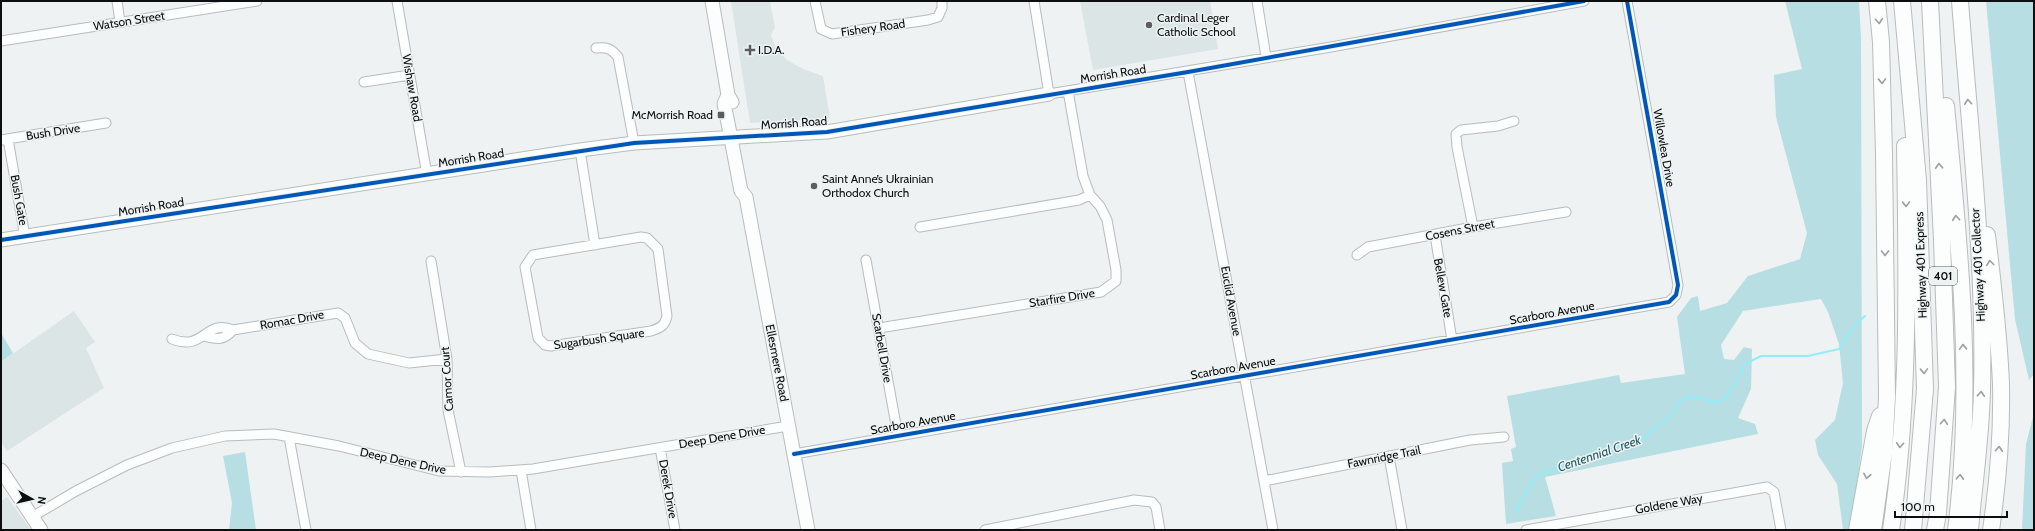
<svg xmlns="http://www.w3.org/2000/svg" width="2035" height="531" viewBox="0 0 2035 531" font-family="Cabin,sans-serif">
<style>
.built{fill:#dbe5e6}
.green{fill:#b7dee3}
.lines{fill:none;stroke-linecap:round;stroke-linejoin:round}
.stream{stroke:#93edf8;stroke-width:2}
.street-casing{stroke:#b9bcbc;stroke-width:11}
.secondary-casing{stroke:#b9bcbc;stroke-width:15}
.highway-casing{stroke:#b9bcbc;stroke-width:18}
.street{stroke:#fcfdfd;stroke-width:9}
.secondary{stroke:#fcfdfd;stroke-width:13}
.highway{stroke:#fcfdfd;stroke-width:16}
.cycleway-casing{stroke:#edf3f3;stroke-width:6}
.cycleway{stroke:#0057b8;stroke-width:4}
.oneway{stroke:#9c9d9e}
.poi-dot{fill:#5b5e5e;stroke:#edf3f3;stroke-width:1.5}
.labels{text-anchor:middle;stroke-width:3;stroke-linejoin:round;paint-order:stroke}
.shield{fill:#edf3f3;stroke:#505353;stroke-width:1}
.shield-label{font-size:11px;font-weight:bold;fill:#0c0e0f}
.poi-label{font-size:12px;fill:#0c0e0f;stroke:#edf3f3;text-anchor:start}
.street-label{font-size:12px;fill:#0c0e0f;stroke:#edf3f3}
.water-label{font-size:13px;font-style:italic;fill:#275d64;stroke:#edf3f3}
</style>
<rect width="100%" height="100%" fill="#eef2f2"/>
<!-- built -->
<path class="built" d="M 731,1 L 770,1 L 775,28 L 771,35 L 776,48 L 787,60 L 803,69 L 823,76 L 830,118 L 750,123 Z
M 1080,1 L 1210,1 L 1218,49 L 1093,70 Z
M 74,311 L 95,342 L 86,348 L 104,388 L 7,451 L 1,442 L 1,362 Z
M 7,497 L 31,530 L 1,530 L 1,501 Z"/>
<!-- green -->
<path class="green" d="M 1785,1 L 1859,1 L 1861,38 L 1862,446 L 1851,530 L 1843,530 L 1837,484 L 1818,455 L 1815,440 L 1835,420 L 1843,383 L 1839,344 L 1828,312 L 1821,299 L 1743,311 L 1721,345 L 1724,359 L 1734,360 L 1744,347 L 1752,349 L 1751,389 L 1738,418 L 1755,424 L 1758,434 L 1545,477 L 1556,516 L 1506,524 L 1502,463 L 1513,461 L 1511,449 L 1516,447 L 1507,396 L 1619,375 L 1621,383 L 1685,374 L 1677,317 L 1691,298 L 1698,296 L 1700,311 L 1727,303 L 1748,276 L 1800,259 L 1807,233 L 1776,117 L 1774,75 L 1802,69 Z
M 1986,1 L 2034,1 L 2034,374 L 2029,380 L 2015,319 Z
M 1,333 L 13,353 L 1,362 Z
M 2034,413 L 2034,530 L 2022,530 L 2026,444 Z
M 245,452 L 256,530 L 229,530 L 232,503 L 223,456 Z"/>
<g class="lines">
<!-- stream -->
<path class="stream" d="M 1515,512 L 1536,476 L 1607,448 L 1643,439 L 1653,429 L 1667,420 L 1681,400 L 1694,397 L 1716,402 L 1723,400 L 1732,388 L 1745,364 L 1761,356 L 1808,356 L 1839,349 L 1854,326 L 1865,316"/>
<defs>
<path id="street" d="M 117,1 L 120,22
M 397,1 L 427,175
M 815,1 L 821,29 L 832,34 L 928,20 L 938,17 L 942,8 L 942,1
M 1034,1 L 1049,94 L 1331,47 L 1584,1
M 1257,1 L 1266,57
M 1,41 L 257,1
M 596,48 C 606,47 611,48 618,57 L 634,143
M 1188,72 L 1273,530
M 364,82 L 410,75
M 8,139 L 25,237
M 1,140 L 106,123
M 580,150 L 595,245
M 920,227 L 1079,200 L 1090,195
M 1473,227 L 1457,147 L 1456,134 L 1461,130 L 1498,126 L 1514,121
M 1435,235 L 1452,340
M 641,237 L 647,238 L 658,249 L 667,316 C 665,326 660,328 651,331 L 551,346 L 545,345 L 538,338 L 525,267 L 533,255 Z
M 1357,255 L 1368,247 L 1473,227 L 1566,212
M 866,260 L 898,436
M 431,261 L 447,359 L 448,410 L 461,472
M 879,328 L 1101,292 L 1116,281 L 1116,270 L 1107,220 L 1100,206 L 1090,195 L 1083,176 L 1068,91
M 204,336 C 218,340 224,340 233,330
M 172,339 C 205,352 205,318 233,330 L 338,313 L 345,318 L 355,343 L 368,354 L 409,363 L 447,359
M 289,437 L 306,530
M 660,448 L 675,530
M 794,454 L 1669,302 L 1676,295 L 1678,285 L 1627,1
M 1389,456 L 1402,530
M 521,470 L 531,530
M 1264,481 L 1470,440 L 1504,437
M 32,517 L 76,491 L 127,465 L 172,448 L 225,436 L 274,434 L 339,446 L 439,471 L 490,472 L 533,469 L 788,426
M 985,530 L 1134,500 L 1152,502 L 1156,507 L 1160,530
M 1526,530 L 1767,487 L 1774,492 L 1781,530"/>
<path id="secondary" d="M 712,1 L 728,95 L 732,102
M 728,95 L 724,104 L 728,123 L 741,191 L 746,197 L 808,530
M 1,240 L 580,150 L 634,143 L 827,132 L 1049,94
M 1,470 L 41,530"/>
<path id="highway" d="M 1902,1 L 1918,180 L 1925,389 L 1913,530
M 1930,1 L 1942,240 L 1947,387 L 1938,513 L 1935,530
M 1960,1 C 1970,131 1985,261 1982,391 C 1981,437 1974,484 1970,530
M 1946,106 C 1960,246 1974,390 1956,530
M 1987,235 C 1993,284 1999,334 2001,384 C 2002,432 1998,482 1991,530
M 1857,530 L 1875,431 L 1880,416
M 1873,530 L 1884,452 L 1887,397 L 1884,154 L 1881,42 L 1877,1
M 1891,530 C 1910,403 1907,274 1905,146"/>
</defs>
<!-- street casing -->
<use href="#street" class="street-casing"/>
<!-- secondary casing -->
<use href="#secondary" class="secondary-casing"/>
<!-- highway casing -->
<use href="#highway" class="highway-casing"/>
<!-- street -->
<use href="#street" class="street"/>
<!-- secondary -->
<use href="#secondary" class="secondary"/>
<!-- highway -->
<use href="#highway" class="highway"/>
<defs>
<path id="cycleway" d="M 1,240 L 634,143 L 827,132 L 1188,72 L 1584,1
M 794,454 L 1669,302 L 1676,295 L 1678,285 L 1627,1"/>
</defs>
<!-- cycleway casing -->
<use href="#cycleway" class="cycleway-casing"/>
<!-- cycleway -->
<use href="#cycleway" class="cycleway"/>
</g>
<!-- one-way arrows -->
<defs><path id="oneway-chevron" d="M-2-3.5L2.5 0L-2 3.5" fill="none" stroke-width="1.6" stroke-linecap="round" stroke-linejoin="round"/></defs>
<g class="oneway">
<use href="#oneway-chevron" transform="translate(1879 21) rotate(85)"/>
<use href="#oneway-chevron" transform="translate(1882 81) rotate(88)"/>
<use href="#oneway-chevron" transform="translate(1968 102) rotate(-95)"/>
<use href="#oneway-chevron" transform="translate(1939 166) rotate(-93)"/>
<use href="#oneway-chevron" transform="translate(1906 204) rotate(89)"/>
<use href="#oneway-chevron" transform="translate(1956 218) rotate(-95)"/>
<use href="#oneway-chevron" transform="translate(1885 253) rotate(89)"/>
<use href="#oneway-chevron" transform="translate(1990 263) rotate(-97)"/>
<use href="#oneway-chevron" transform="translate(1963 347) rotate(-92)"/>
<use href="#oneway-chevron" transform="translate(1924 371) rotate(88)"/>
<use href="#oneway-chevron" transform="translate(1981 394) rotate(-87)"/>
<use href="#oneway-chevron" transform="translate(1944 422) rotate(-86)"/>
<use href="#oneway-chevron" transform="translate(1900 445) rotate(94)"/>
<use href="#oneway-chevron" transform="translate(1999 449) rotate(-86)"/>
<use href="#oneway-chevron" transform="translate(1867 476) rotate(100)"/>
<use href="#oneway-chevron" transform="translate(1960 477) rotate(-87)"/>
</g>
<!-- markers -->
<g class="poi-dot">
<circle cx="1149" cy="25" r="4"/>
<path d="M748 44h4v4h4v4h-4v4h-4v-4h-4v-4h4z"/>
<rect x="717" y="111" width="8" height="8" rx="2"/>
<circle cx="814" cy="186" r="4"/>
</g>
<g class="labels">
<!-- shield labels -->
<rect class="shield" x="1929" y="267" width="28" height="18" rx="3"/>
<g class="shield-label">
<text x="1943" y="280">401</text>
</g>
<!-- poi labels -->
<g class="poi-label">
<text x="1157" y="22">Cardinal Leger<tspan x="1157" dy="14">Catholic School</tspan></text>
<text x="758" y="54">I.D.A.</text>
<text x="713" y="119" text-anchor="end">McMorrish Road</text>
<text x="822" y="183">Saint Anne’s Ukrainian<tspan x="822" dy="14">Orthodox Church</tspan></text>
</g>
<!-- street labels -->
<g class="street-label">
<text transform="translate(129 21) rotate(-9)" y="4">Watson Street</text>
<text transform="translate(873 28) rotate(-8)" y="4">Fishery Road</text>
<text transform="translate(1113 74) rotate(-9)" y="4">Morrish Road</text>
<text transform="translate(412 88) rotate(80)" y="4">Wishaw Road</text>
<text transform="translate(794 123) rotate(-4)" y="4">Morrish Road</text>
<text transform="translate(53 132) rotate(-9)" y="4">Bush Drive</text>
<text transform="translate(1664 148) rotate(80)" y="4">Willowlea Drive</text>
<text transform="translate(471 158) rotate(-9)" y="4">Morrish Road</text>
<text transform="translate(19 200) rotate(80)" y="4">Bush Gate</text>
<text transform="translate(151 207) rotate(-9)" y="4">Morrish Road</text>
<text transform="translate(1460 230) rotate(-11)" y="4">Cosens Street</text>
<text transform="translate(1921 265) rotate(-92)" y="4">Highway 401 Express</text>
<text transform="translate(1978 265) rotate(-93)" y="4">Highway 401 Collector</text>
<text transform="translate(1443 288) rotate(80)" y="4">Bellew Gate</text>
<text transform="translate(1062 298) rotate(-9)" y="4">Starfire Drive</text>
<text transform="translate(1231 301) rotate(80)" y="4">Euclid Avenue</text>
<text transform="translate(1552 313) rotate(-10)" y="4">Scarboro Avenue</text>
<text transform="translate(292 320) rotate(-10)" y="4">Romac Drive</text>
<text transform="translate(599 339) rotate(-8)" y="4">Sugarbush Square</text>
<text transform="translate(882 348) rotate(80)" y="4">Scarbell Drive</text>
<text transform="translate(777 363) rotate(79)" y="4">Ellesmere Road</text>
<text transform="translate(1233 368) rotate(-10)" y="4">Scarboro Avenue</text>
<text transform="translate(447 379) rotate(-94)" y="4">Camor Court</text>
<text transform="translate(913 423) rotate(-10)" y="4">Scarboro Avenue</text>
<text transform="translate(722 437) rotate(-10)" y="4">Deep Dene Drive</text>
<text transform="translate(1384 457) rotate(-11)" y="4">Fawnridge Trail</text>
<text transform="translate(403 461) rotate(12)" y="4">Deep Dene Drive</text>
<text transform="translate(668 489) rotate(80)" y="4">Derek Drive</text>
<text transform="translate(1669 504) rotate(-10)" y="4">Goldene Way</text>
</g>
<!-- water labels -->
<g class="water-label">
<text transform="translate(1599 453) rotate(-19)" y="5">Centennial Creek</text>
</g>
</g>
<!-- border -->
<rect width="2035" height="531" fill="none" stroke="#0c0e0f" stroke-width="4"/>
<!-- north arrow -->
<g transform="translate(32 499) rotate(98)" stroke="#edf3f3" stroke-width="3" paint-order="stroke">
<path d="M0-3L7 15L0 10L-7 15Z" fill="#0c0e0f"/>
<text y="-6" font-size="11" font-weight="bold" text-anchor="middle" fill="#0c0e0f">N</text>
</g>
<!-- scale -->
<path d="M1895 511v6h112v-6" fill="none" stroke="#0c0e0f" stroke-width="2"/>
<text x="1901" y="511" font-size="12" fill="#0c0e0f" stroke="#edf3f3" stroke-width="3" paint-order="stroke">100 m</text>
</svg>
